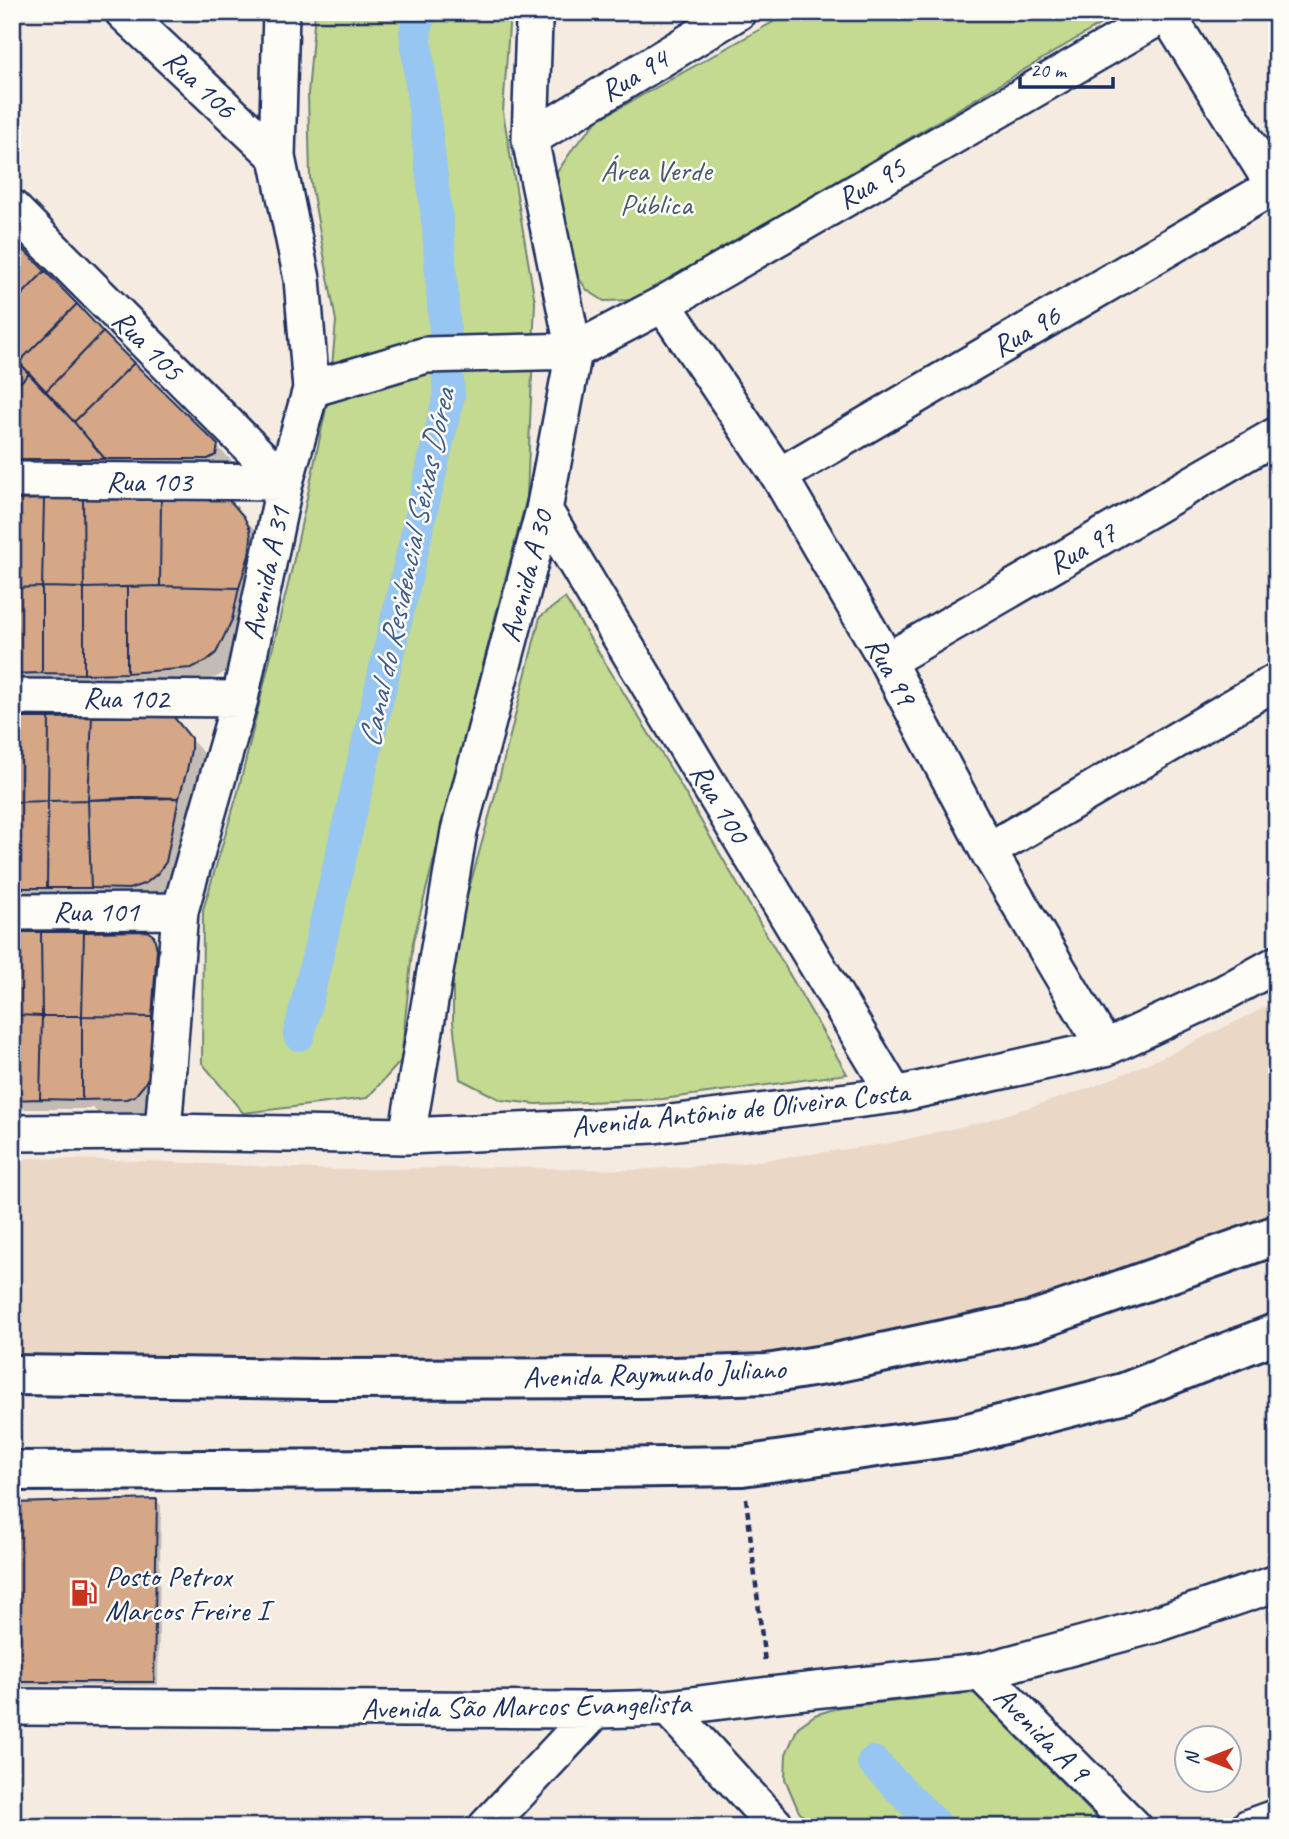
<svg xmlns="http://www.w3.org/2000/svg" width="1289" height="1839" viewBox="0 0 1289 1839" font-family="Caveat,sans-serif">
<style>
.built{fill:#ebd7c6}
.green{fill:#c3da90;stroke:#6f8477;stroke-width:2}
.shadow{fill:#0003}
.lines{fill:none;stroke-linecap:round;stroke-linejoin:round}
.canal{stroke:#96c6f1;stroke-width:32}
.building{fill:#d5a787;stroke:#1b2f5e;stroke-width:2}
.street-casing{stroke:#1b2f5e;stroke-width:40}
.primary-casing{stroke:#1b2f5e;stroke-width:44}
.path{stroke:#1b2f5e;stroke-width:4.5;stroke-dasharray:7 5;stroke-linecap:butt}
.street{stroke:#fdfcf7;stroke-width:35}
.primary{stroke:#fdfcf7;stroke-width:38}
.labels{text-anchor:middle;stroke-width:5;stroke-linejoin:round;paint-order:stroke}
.street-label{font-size:30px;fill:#1b2f5e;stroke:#fdfcf7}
.park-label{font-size:30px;fill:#455a6a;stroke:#fdfcf7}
.poi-label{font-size:30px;fill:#1b2f5e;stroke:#fdfcf7;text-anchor:start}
.water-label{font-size:32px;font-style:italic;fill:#405c8a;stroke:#fdfcf7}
</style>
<rect width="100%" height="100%" fill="#f5ebe1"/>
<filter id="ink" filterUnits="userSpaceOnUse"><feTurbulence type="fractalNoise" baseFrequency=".0143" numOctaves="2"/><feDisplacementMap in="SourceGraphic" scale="14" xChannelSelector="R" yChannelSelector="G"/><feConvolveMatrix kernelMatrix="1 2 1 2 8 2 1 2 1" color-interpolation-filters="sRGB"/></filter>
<g filter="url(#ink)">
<!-- built -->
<path class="built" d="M 1277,1000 L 1277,1213 L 1233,1231 L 988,1318 L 766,1357 L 686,1357 L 579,1363 L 142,1368 L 12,1353 L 12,1161 L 31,1158 L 145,1161 L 336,1170 L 499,1167 L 636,1170 L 743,1163 L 885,1144 L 986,1121 L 1090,1088 L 1167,1055 L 1260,1010 Z"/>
<!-- green -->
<path class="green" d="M 315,12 L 512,12 L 509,26 L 503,112 L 535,302 L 527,497 L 498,606 L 413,942 L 401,1061 L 367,1098 L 243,1113 L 202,1063 L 203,910 L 238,792 L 292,568 L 330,390 L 336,321 L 310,178 L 308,94 Z
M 791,12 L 1121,12 L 638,300 L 604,301 L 587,290 L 570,265 L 554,177 L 574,147 L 598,120 Z
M 565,598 L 674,774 L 847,1074 L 663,1099 L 536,1104 L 501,1100 L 460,1079 L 453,1022 L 453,946 L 494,799 L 540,617 Z
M 974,1693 L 1106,1827 L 814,1827 L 799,1812 L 785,1779 L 786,1754 L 798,1727 L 815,1715 L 840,1707 Z"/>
<!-- shadow -->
<path class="shadow" d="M 12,241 L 137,369 L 232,461 L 230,470 L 12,473 Z
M 12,502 L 232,505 L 258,533 L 230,668 L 219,676 L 206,681 L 12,683 Z
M 172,718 L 205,755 L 205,765 L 171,889 L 160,897 L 12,897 L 12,719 Z
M 12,933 L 153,938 L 168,953 L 149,1110 L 142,1112 L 98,1113 L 91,1106 L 91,1109 L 12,1109 Z
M 156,1501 L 161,1505 L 158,1685 L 12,1686 L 12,1505 Z"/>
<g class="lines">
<!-- canal -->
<path class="canal" d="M 299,1035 L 449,395 L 438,228 L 415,32 L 421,12
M 873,1762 L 938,1827"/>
</g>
<!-- building -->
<path class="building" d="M 17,243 L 45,271 L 12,305 L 12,248 Z
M 45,271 L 77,304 L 19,362 L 12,356 L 12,305 Z
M 77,304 L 103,332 L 46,391 L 19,362 Z
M 103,332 L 134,363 L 74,422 L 46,391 Z
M 12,356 L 29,374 L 12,390 Z
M 134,363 L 218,445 L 216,455 L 208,459 L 105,459 L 74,422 Z
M 29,374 L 74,422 L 105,459 L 12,459 L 12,390 Z
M 44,499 L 83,499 L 84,588 L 42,587 Z
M 44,499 L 42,587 L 12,588 L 12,500 Z
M 83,499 L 161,499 L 160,586 L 84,588 Z
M 161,499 L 228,500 L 233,504 L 244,517 L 250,529 L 251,538 L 249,555 L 239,588 L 160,586 Z
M 160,586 L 239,588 L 232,620 L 216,653 L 205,662 L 191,668 L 127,673 L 127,587 Z
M 42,587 L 84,588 L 84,674 L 42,673 Z
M 42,587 L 42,673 L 12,674 L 12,588 Z
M 127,587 L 127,673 L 84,674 L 84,588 Z
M 173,716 L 191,738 L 191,750 L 187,770 L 179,798 L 88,800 L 92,717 Z
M 92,717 L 88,800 L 48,801 L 49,718 Z
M 12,718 L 49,718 L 48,801 L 12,802 Z
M 141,797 L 179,798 L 166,862 L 157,874 L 146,883 L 129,889 L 91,888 L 88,800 Z
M 88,800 L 91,888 L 47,888 L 48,801 Z
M 48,801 L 47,888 L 12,888 L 12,802 Z
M 147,931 L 154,936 L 157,949 L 152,1017 L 82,1016 L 84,932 Z
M 12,932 L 41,932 L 42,1016 L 12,1015 Z
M 41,932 L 84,932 L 82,1016 L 42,1016 Z
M 12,1015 L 42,1016 L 40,1099 L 12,1100 Z
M 42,1016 L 82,1016 L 82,1100 L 40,1099 Z
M 82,1016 L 152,1017 L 152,1070 L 144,1085 L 135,1096 L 126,1099 L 82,1100 Z
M 157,1499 L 154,1682 L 12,1682 L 12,1503 Z"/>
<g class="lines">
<defs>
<path id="street" d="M 123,12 L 277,157
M 1166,12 L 1277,191
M 530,139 L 738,12
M 12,208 L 285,482
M 663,304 L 779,476 L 887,661 L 988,851 L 1105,1048
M 311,389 L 426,355 L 574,351 L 663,304 L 1166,13
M 779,476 L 1274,186
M 12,480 L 285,482
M 544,510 L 895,1095
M 887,661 L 1277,435
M 12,697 L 240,699
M 988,851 L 1277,681
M 12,912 L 180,911
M 163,1132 L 180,911 L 240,699 L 285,482 L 311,389 L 302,279 L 277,157 L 281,12
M 12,1133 L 163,1132 L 407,1136 L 654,1125 L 895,1095 L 1105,1048 L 1222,994 L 1277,964
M 407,1136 L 459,831 L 544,510 L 574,351 L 530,139 L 534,22 L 536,12
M 980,1672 L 1134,1827
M 12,1707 L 596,1710 L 668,1708 L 769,1695 L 980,1672 L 1157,1624 L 1277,1583
M 668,1708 L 777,1827
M 486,1827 L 596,1710
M 1249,1827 L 1277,1817"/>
<path id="primary" d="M 12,1375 L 314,1379 L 642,1378 L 767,1374 L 830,1364 L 1033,1321 L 1277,1235
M 12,1471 L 595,1468 L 742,1466 L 961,1435 L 1124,1393 L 1277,1333"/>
</defs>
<!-- street casing -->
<use href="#street" class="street-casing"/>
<!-- primary casing -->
<use href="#primary" class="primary-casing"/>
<!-- path -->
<path class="path" d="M 746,1498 L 765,1663"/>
<!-- street -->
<use href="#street" class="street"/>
<!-- primary -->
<use href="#primary" class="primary"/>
</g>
</g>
<!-- icons -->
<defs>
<symbol id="fuel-bare" viewBox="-9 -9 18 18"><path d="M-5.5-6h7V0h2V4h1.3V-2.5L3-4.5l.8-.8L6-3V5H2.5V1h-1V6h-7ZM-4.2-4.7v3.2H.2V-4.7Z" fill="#c8321e" stroke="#fdfcf7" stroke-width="2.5" paint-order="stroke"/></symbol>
</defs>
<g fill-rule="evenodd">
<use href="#fuel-bare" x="65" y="1574" width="38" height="38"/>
</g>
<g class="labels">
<!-- street labels -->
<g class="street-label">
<text transform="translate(634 75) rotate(-31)" y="10">Rua 94</text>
<text transform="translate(200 84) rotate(43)" y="10">Rua 106</text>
<text transform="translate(871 183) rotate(-30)" y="10">Rua 95</text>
<text transform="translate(1026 331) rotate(-30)" y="10">Rua 96</text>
<text transform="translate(148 345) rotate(45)" y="10">Rua 105</text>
<text x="149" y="491">Rua 103</text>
<text transform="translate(1082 548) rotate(-30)" y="10">Rua 97</text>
<text transform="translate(266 573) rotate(-78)" y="10">Avenida A 31</text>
<text transform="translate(526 576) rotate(-75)" y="10">Avenida A 30</text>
<text transform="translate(891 671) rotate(61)" y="10">Rua 99</text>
<text transform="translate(126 698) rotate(1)" y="10">Rua 102</text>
<text transform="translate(720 803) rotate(59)" y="10">Rua 100</text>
<text x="96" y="921">Rua 101</text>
<text transform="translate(740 1109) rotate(-6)" y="10">Avenida Antônio de Oliveira Costa</text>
<text transform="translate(654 1373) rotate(-2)" y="10">Avenida Raymundo Juliano</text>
<text transform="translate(526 1706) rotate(-1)" y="10">Avenida São Marcos Evangelista</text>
<text transform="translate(1042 1734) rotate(45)" y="10">Avenida A 9</text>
</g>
<!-- park labels -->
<g class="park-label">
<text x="656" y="180">Área Verde<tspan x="656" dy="34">Pública</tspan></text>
</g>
<!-- poi labels -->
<g class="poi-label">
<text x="105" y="1586">Posto Petrox<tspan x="105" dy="34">Marcos Freire I</tspan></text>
</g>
<!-- water labels -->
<g class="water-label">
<text transform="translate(406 568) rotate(-78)" y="11">Canal do Residencial Seixas Dórea</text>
</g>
</g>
<!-- margin -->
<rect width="1289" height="1839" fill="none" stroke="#fdfcf7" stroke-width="42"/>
<rect x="21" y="21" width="1247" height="1797" fill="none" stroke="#1b2f5e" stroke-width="2.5" filter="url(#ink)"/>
<!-- north arrow -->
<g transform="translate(1208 1759) rotate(270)"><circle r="33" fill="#fdfcf7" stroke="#a3aaba" stroke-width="2"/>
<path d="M0-5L12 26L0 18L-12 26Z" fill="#c8321e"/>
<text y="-10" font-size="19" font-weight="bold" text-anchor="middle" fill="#1b2f5e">N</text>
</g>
<!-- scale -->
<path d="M1020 77v10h93v-10" fill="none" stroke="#1b2f5e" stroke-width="3.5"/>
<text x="1030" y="77" font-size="21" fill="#1b2f5e" stroke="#fdfcf7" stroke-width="5" paint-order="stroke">20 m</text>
</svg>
